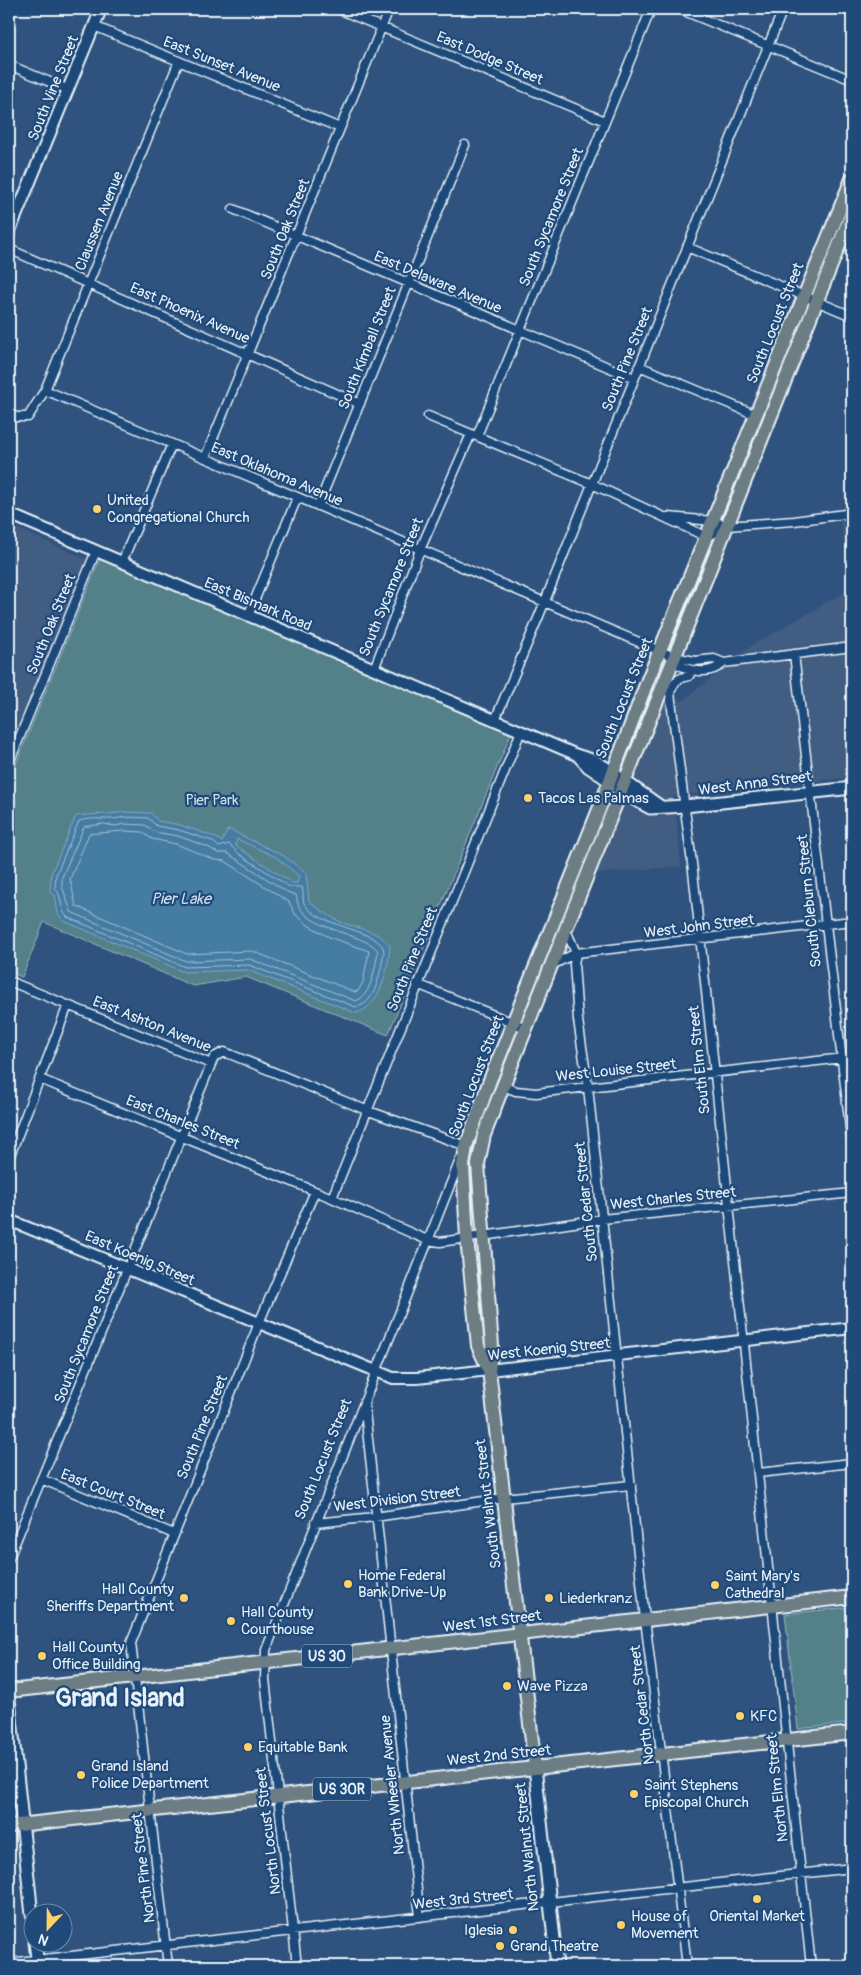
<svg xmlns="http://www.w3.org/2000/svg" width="861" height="1975" viewBox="0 0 861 1975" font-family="Pangolin,sans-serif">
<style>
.built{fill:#425d82}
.green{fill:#528089;stroke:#9db8c0}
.water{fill:#457ba2;stroke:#86aac4;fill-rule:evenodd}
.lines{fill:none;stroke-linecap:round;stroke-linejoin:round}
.shore{stroke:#a7c2d6;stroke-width:1}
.minor-casing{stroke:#e8f1f8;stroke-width:11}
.tertiary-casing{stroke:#e8f1f8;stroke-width:14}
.secondary-casing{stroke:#e8f1f8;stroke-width:15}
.primary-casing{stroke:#e8f1f8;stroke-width:16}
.trunk-casing{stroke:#e8f1f8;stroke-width:16}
.minor{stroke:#1f4a7a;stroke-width:8}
.tertiary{stroke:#1f4a7a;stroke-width:10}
.secondary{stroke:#1f4a7a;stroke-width:11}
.primary{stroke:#6d7d84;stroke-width:12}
.trunk{stroke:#6d7d84;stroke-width:12}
.poi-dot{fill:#ffd166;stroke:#1f4a7a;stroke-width:2}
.labels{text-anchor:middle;stroke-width:4.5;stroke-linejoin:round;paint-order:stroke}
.shield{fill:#1f4a7a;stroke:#acbfd2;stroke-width:1}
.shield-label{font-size:14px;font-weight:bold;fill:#e8f1f8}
.street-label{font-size:15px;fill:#e8f1f8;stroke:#1f4a7a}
.poi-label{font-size:15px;fill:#e8f1f8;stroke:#1f4a7a;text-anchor:start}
.park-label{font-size:15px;fill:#d2e0e7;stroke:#1f4a7a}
.water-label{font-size:16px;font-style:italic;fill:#d0dfeb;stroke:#1f4a7a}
.town-label{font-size:25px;font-weight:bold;fill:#e8f1f8;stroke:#1f4a7a}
</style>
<rect width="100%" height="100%" fill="#2f537e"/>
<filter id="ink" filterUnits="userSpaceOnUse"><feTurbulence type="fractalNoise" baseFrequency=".02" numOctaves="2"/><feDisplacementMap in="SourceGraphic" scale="10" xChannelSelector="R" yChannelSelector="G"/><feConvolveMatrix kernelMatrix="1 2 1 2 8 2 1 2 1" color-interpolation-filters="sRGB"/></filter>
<g filter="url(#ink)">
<!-- built -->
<path class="built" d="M 852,517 L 852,583 L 840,519 Z
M 9,525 L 86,559 L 16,733 L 9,730 Z
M 852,588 L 852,777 L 674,796 L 681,866 L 579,875 L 648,697 L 683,701 L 751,646 Z"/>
<!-- green -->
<path class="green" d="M 100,559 L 512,731 L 388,1035 L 246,977 L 193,986 L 44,922 L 22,977 L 9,972 L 9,781 Z
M 852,1607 L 852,1723 L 798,1729 L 785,1614 Z"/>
<!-- water -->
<path class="water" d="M 122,812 L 151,813 L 158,821 L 180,825 L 215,837 L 222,842 L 228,829 L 284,856 L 306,873 L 309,901 C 317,908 326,914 335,919 C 354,930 376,927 390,946 C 388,969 381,1007 356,1013 L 248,970 L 184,972 L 64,921 L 58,914 L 55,895 L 50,892 L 51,874 L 76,816 C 88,814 114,815 122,812 ZM 237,839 L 276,857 L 299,876 L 297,883 L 292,883 L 242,850 L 235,845 Z"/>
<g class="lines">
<!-- shore -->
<path class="shore" d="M 123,817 L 148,818 L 157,826 L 179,830 L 212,841 L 219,847 L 229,844 L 239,854 L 290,887 L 302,887 C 304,892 302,898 304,903 C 315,927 386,930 384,953 C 380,970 377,1004 356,1007 L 249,965 L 185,967 L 67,917 C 59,909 63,896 55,888 L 56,875 L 79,821 C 94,816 110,822 123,817 Z
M 104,824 L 115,826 L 124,824 L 145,825 L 155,832 L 178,836 L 208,847 L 218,853 L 227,853 L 287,892 L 296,895 C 297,898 297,903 299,906 C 311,931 374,936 378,952 C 375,966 372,995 356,1001 L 250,959 L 186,961 L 71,912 L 62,886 L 62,877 L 84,827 Z
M 125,831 L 142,832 L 152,839 L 176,844 L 215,860 L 225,861 L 289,902 L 295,914 L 308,925 L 329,937 L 369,951 L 363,982 L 358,991 L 355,992 L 252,951 L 187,954 L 76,906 L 70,879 L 89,834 Z"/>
<defs>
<path id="minor" d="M 338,9 L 605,121
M 679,9 L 852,80
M 94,26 L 340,128
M 9,65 L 69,90
M 233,209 L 634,378
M 687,247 L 852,316
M 9,249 L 360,404
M 639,366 L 756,415
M 45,390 L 674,657 L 695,661 L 714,659 L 724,663 L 852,647
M 9,414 L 16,417 L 28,417 L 45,390 L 179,61
M 428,416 L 592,484 L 707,537 L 727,526 L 794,521 L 852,513
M 477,436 L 651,9
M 205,458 L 389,9
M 318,506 L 465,145
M 668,517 L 713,521 L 727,526
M 122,562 L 172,444
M 248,616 L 297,498
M 794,654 L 852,1145
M 674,657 L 679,665 C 694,673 711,674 724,663
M 374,669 L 420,550 L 471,434
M 692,670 L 689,676 C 677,678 674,682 670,693 L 693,871 L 811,1966
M 495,720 L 539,616 L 783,9
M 9,763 L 96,551
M 566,930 L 576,953 L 574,964 L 578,1020 L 588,1087 L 645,1619 L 687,1966
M 552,965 L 576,953 L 852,921
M 9,981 L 211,1064
M 417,984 L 526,1028
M 40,1079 L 332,1198 L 427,1240 L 440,1242 L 602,1219 L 852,1193
M 503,1086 L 516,1091 L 536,1093 L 852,1057
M 9,1158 L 68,1005
M 332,1198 L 521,731
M 364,1402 L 420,1917
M 758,1473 L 852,1463
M 41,1479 L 174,1534
M 315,1523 L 375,1517 L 504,1498 L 631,1485
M 9,1558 L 214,1057 L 224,1052 L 232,1055 L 366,1110 L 466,1146 L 465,1149
M 9,1963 L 852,1868
M 168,1966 L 131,1643 L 259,1323 L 315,1191
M 297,1966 L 265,1679 L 266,1650 L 460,1160"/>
<path id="tertiary" d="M 9,233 L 101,9
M 9,514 L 577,755 L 594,760 L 612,771
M 577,755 L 588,767 L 609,781
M 9,1220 L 393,1378 L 417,1378 L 489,1370 L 852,1328"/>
<path id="secondary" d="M 617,776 L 661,807
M 609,781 L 621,792 L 650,808 L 685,806 L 852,788
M 9,1699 L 32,1915
M 535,1767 L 557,1966
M 35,1942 L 38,1966"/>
<path id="primary" d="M 489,1370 L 478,1346 L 467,1238 L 463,1166 L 466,1146 L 490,1080 L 600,807 L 647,682 L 852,179
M 535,1767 L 489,1370 L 492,1346 L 478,1164 L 484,1135 L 503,1086 L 852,213"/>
<path id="trunk" d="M 9,1691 L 852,1597
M 9,1826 L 852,1733"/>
</defs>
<!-- minor casing -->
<use href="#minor" class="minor-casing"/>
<!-- tertiary casing -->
<use href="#tertiary" class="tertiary-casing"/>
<!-- secondary casing -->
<use href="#secondary" class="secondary-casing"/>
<!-- primary casing -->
<use href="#primary" class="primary-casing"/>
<!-- trunk casing -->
<use href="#trunk" class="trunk-casing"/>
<!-- minor -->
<use href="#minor" class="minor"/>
<!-- tertiary -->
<use href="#tertiary" class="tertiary"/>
<!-- secondary -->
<use href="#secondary" class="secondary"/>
<!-- primary -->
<use href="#primary" class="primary"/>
<!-- trunk -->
<use href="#trunk" class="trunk"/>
</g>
</g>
<!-- markers -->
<g class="poi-dot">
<circle cx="97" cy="509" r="5"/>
<circle cx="528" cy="798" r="5"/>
<circle cx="348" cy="1584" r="5"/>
<circle cx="715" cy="1585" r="5"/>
<circle cx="184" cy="1598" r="5"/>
<circle cx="549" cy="1598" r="5"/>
<circle cx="231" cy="1621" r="5"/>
<circle cx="42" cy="1656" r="5"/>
<circle cx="507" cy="1686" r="5"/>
<circle cx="740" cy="1716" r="5"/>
<circle cx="248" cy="1747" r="5"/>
<circle cx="81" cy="1775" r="5"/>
<circle cx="634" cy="1794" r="5"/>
<circle cx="757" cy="1899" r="5"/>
<circle cx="621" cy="1925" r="5"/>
<circle cx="513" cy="1930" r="5"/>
<circle cx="500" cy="1946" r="5"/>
</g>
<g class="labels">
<!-- shield labels -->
<g class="shield">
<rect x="302" y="1644.5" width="50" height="23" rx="4"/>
<rect x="313" y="1777.5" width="58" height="23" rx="4"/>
</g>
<g class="shield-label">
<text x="327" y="1661">US 30</text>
<text x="342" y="1794">US 30R</text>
</g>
<!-- street labels -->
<g class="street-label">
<text transform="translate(490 58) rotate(23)" y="5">East Dodge Street</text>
<text transform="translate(222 64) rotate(22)" y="5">East Sunset Avenue</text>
<text transform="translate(53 88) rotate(-68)" y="5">South Vine Street</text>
<text transform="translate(551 217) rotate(-68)" y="5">South Sycamore Street</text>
<text transform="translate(99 221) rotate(-68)" y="5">Claussen Avenue</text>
<text transform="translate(285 229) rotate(-68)" y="5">South Oak Street</text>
<text transform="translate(438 282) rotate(23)" y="5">East Delaware Avenue</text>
<text transform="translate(190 313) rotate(24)" y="5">East Phoenix Avenue</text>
<text transform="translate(775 323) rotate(-68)" y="5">South Locust Street</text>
<text transform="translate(367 348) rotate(-68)" y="5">South Kimball Street</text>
<text transform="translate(627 359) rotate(-68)" y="5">South Pine Street</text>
<text transform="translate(277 474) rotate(23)" y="5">East Oklahoma Avenue</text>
<text transform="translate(391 587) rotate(-68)" y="5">South Sycamore Street</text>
<text transform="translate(258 604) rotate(23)" y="5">East Bismark Road</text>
<text transform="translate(51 624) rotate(-68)" y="5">South Oak Street</text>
<text transform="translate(624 698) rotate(-68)" y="5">South Locust Street</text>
<text transform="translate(755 783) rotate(-7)" y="5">West Anna Street</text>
<text transform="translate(809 901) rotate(-96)" y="5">South Cleburn Street</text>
<text transform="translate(699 926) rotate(-7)" y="5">West John Street</text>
<text transform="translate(412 959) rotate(-68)" y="5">South Pine Street</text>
<text transform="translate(152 1024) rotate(22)" y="5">East Ashton Avenue</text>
<text transform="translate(699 1060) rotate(-96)" y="5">South Elm Street</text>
<text transform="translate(616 1070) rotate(-6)" y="5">West Louise Street</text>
<text transform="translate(476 1076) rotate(-69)" y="5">South Locust Street</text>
<text transform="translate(183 1122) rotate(22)" y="5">East Charles Street</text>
<text transform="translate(673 1198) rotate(-6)" y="5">West Charles Street</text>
<text transform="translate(586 1202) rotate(-96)" y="5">South Cedar Street</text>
<text transform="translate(140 1258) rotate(23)" y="5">East Koenig Street</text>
<text transform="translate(86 1334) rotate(-68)" y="5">South Sycamore Street</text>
<text transform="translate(549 1349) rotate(-6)" y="5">West Koenig Street</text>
<text transform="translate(202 1427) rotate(-68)" y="5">South Pine Street</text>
<text transform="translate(323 1459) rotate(-68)" y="5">South Locust Street</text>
<text transform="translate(113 1494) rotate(22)" y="5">East Court Street</text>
<text transform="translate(397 1499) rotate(-7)" y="5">West Division Street</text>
<text transform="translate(488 1504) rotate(-97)" y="5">South Walnut Street</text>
<text transform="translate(492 1621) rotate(-7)" y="5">West 1st Street</text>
<text transform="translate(642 1705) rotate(-97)" y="5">North Cedar Street</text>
<text transform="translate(499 1755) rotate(-6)" y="5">West 2nd Street</text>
<text transform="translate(392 1785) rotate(-96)" y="5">North Wheeler Avenue</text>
<text transform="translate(777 1788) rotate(-96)" y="5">North Elm Street</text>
<text transform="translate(268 1831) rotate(-97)" y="5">North Locust Street</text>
<text transform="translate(527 1847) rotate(-96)" y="5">North Walnut Street</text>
<text transform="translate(143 1868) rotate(-97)" y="5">North Pine Street</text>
<text transform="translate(463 1899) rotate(-6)" y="5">West 3rd Street</text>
</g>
<!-- poi labels -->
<g class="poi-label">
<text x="107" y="505">United<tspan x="107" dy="17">Congregational Church</tspan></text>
<text x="538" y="803">Tacos Las Palmas</text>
<text x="358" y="1580">Home Federal<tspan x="358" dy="17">Bank Drive-Up</tspan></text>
<text x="725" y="1581">Saint Mary's<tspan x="725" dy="17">Cathedral</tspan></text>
<text x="174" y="1594" text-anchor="end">Hall County<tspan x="174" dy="17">Sheriffs Department</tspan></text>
<text x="559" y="1603">Liederkranz</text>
<text x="241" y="1617">Hall County<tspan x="241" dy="17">Courthouse</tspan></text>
<text x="52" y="1652">Hall County<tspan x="52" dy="17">Office Building</tspan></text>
<text x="517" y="1691">Wave Pizza</text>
<text x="750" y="1721">KFC</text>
<text x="258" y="1752">Equitable Bank</text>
<text x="91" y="1771">Grand Island<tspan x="91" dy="17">Police Department</tspan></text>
<text x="644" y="1790">Saint Stephens<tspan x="644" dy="17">Episcopal Church</tspan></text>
<text x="631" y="1921">House of<tspan x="631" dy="17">Movement</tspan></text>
<text x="757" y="1921" text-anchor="middle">Oriental Market</text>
<text x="503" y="1935" text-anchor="end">Iglesia</text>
<text x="510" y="1951">Grand Theatre</text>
</g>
<!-- park labels -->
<g class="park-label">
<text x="212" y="805">Pier Park</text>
</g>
<!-- water labels -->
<g class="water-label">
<text x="181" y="904">Pier Lake</text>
</g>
<!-- town labels -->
<g class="town-label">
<text x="120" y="1706">Grand Island</text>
</g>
</g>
<!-- margin -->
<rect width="861" height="1975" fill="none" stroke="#1f4a7a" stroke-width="30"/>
<rect x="15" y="15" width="831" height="1945" fill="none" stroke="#e8f1f8" stroke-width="2" filter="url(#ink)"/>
<!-- north arrow -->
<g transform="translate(48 1928) rotate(202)"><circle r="24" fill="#1f4a7a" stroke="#6f8dac"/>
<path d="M0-4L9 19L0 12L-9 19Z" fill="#ffd166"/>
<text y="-8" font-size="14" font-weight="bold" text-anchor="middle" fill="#e8f1f8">N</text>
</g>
</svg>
